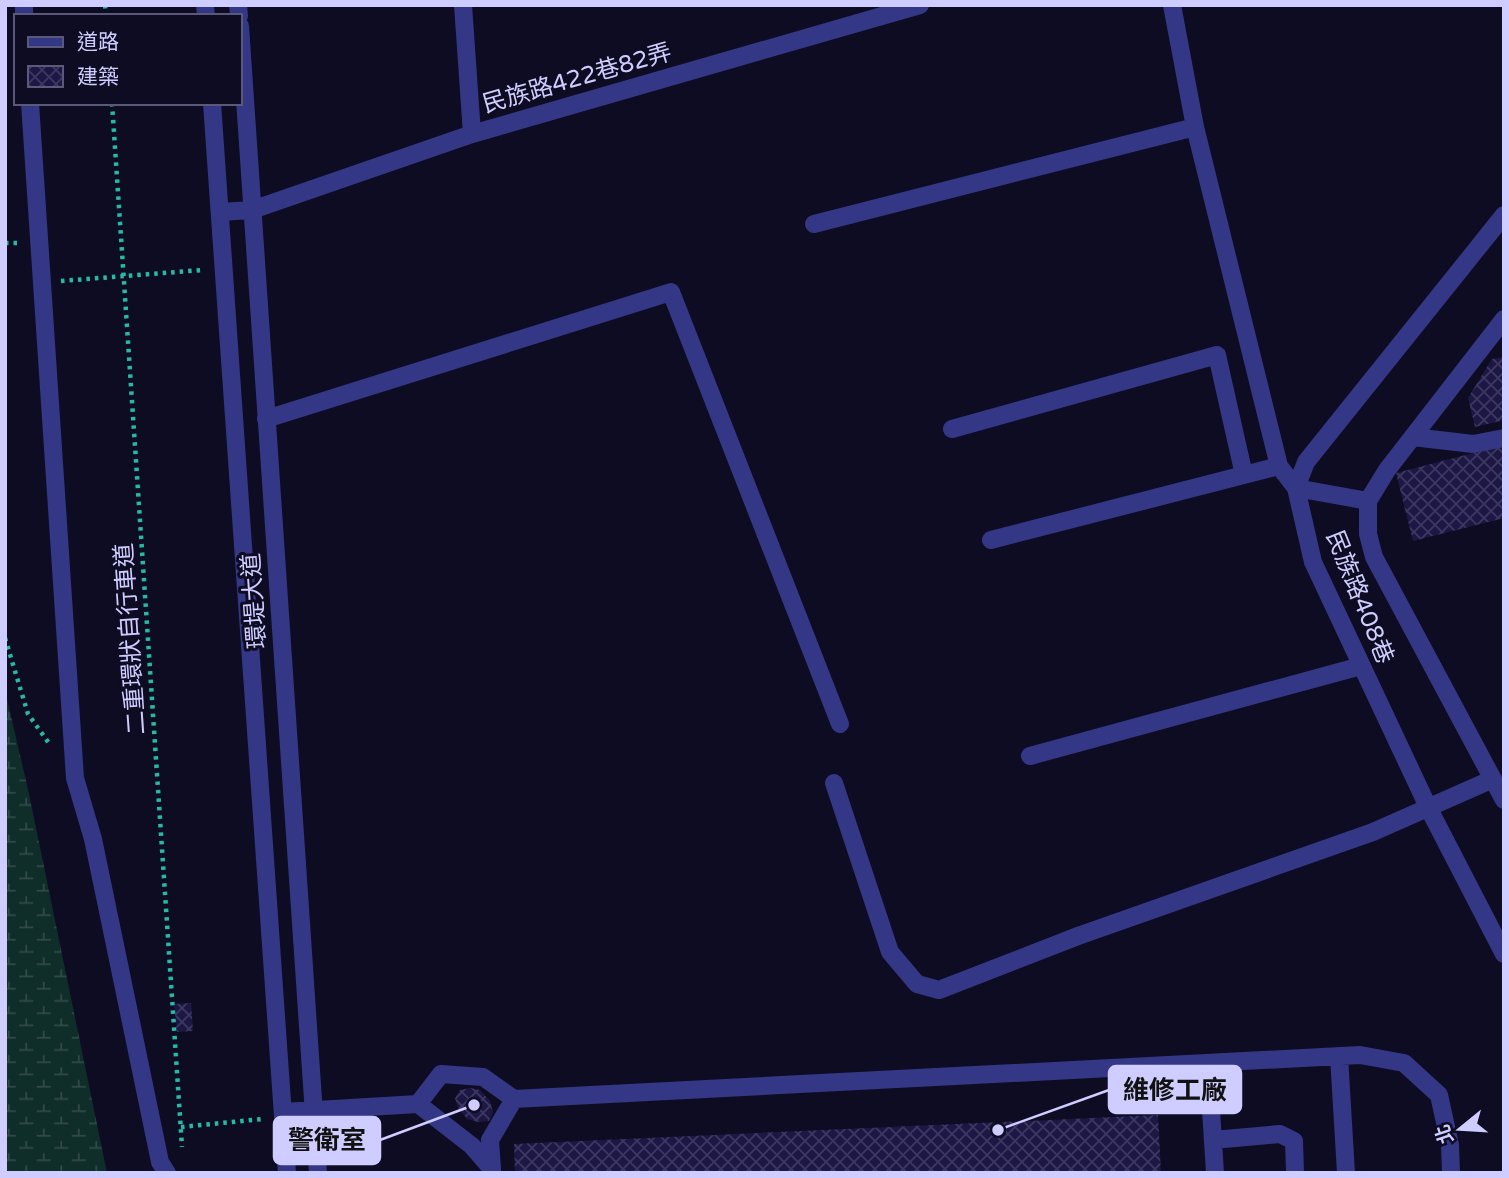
<svg xmlns="http://www.w3.org/2000/svg" width="1509" height="1178" viewBox="0 0 1509 1178" font-family="'Varela Round','Noto Sans TC',sans-serif">
<style>
.wetland{fill:url(#wetland-marsh)}
.building{fill:url(#building-cross-hatch)}
.lines{fill:none;stroke-linecap:round;stroke-linejoin:round}
.path{stroke:#26baa6;stroke-width:4.5;stroke-dasharray:3.5 5;stroke-linecap:butt}
.minor{stroke:#343785;stroke-width:18}
.labels{text-anchor:middle;stroke-width:6;stroke-linejoin:round;paint-order:stroke}
.street-label{font-size:24px;fill:#cfcdff;stroke:#0e0c22}
.leader{fill:none;stroke:#cfcdff;stroke-width:2.5}
.callout-dot{fill:#cfcdff;stroke:#0e0c22;stroke-width:2.5}
.callout{fill:#cfcdff;stroke:#cfcdff;stroke-width:2.5}
.callout-label{font-size:26px;text-anchor:middle;font-weight:bold;fill:#111}
</style>
<defs>
<pattern id="wetland-marsh" width="20" height="14" patternUnits="userSpaceOnUse" patternTransform="scale(1.75)"><rect width="20" height="14" fill="#0f2d29"/><path d="M1 5h8M5 5V1M11 12h8M15 12V8" fill="none" stroke="#314a49"/></pattern>
<pattern id="building-cross-hatch" width="8" height="8" patternUnits="userSpaceOnUse" patternTransform="scale(1.75)"><rect width="8" height="8" fill="#1d1745"/><path d="M0 0l8 8M0 8l8-8" fill="none" stroke="#3d3861"/></pattern>
</defs>
<rect width="100%" height="100%" fill="#0e0c22"/>
<!-- wetland -->
<path class="wetland" d="M 5,690 L 29,794 L 107,1173 L 5,1173 Z"/>
<!-- building -->
<path class="building" d="M 1504,357 L 1504,420 L 1475,427 L 1468,398 L 1492,359 Z
M 1504,445 L 1504,518 L 1413,541 L 1396,473 Z
M 191,1003 L 193,1031 L 177,1032 L 174,1004 Z
M 470,1088 L 480,1090 L 490,1101 L 493,1112 L 489,1121 L 478,1122 L 467,1119 L 458,1108 L 455,1098 L 460,1090 Z
M 1158,1115 L 1161,1173 L 515,1173 L 514,1144 Z"/>
<g class="lines">
<!-- path -->
<path class="path" d="M 105,5 L 106,16
M 112,103 L 182,1147
M 5,243 L 18,243
M 61,281 L 202,270
M 5,638 L 28,714 L 51,746
M 181,1127 L 262,1119"/>
<!-- minor -->
<path class="minor" d="M 24,5 L 24,16
M 205,5 L 206,16
M 238,5 L 239,16
M 463,5 L 472,134
M 240,26 L 318,1173
M 30,103 L 75,778 L 93,839 L 160,1162 L 167,1173
M 212,103 L 287,1173
M 1195,127 L 1279,466 L 1296,488 L 1368,501
M 220,212 L 252,210 L 472,134 L 920,5
M 1504,215 L 1306,462 L 1296,488 L 1313,562 L 1429,809 L 1504,954
M 814,224 L 1195,127 L 1172,5
M 1504,319 L 1387,470 L 1368,501 L 1368,534 L 1374,557 L 1504,800
M 266,419 L 671,292 L 840,724
M 952,429 L 1217,355 L 1244,475
M 1413,437 L 1473,444 L 1504,438
M 991,540 L 1279,466
M 1030,756 L 1361,666
M 834,783 L 890,952 L 917,984 L 939,990 L 1078,936 L 1373,832 L 1493,779
M 1339,1056 L 1346,1173
M 1208,1063 L 1215,1173
M 418,1104 L 441,1074 L 483,1077 L 514,1099 L 1360,1055 L 1404,1063 L 1439,1095 L 1450,1145 L 1451,1173
M 283,1112 L 418,1104 L 472,1146 L 492,1169 L 492,1173
M 1213,1140 L 1280,1134 L 1294,1141 L 1295,1173
M 492,1169 L 490,1140 L 514,1099"/>
</g>
<g class="labels">
<!-- street labels -->
<g class="street-label">
<text transform="translate(577 78) rotate(-16)" y="8">民族路422巷82弄</text>
<text transform="translate(1360 597) rotate(68)" y="8">民族路408巷</text>
<text transform="translate(254 601) rotate(-94)" y="8">環堤大道</text>
<text transform="translate(130 639) rotate(-94)" y="8">二重環狀自行車道</text>
</g>
</g>
<!-- callouts -->
<path class="leader" d="M998 1130L1109 1090M474 1105L380 1140"/>
<g class="callout-dot">
<circle cx="998" cy="1130" r="7"/>
<circle cx="474" cy="1105" r="7"/>
</g>
<g class="callout">
<rect x="1109" y="1066" width="132" height="47" rx="7"/>
<rect x="274" y="1117" width="106" height="47" rx="7"/>
</g>
<g class="callout-label">
<text x="1175" y="1099">維修工廠</text>
<text x="327" y="1149">警衛室</text>
</g>
<!-- border -->
<rect width="1509" height="1178" fill="none" stroke="#cfcdff" stroke-width="14"/>
<!-- legend -->
<rect x="14" y="14" width="228" height="91" fill="#0e0c22" stroke="#5b597a" stroke-width="2"/>
<rect x="28" y="37" width="35" height="10" fill="#343785" stroke="#5b597a" stroke-width="2"/>
<text x="77" y="49" font-size="21" fill="#cfcdff">道路</text>
<rect x="28" y="66" width="35" height="21" fill="url(#building-cross-hatch)" stroke="#5b597a" stroke-width="2"/>
<text x="77" y="84" font-size="21" fill="#cfcdff">建築</text>
<!-- north arrow -->
<g transform="translate(1460 1129) rotate(252)" stroke="#0e0c22" stroke-width="5" paint-order="stroke">
<path d="M0-5L12 26L0 18L-12 26Z" fill="#cfcdff"/>
<text y="-10" font-size="19" font-weight="bold" text-anchor="middle" fill="#cfcdff">北</text>
</g>
</svg>
